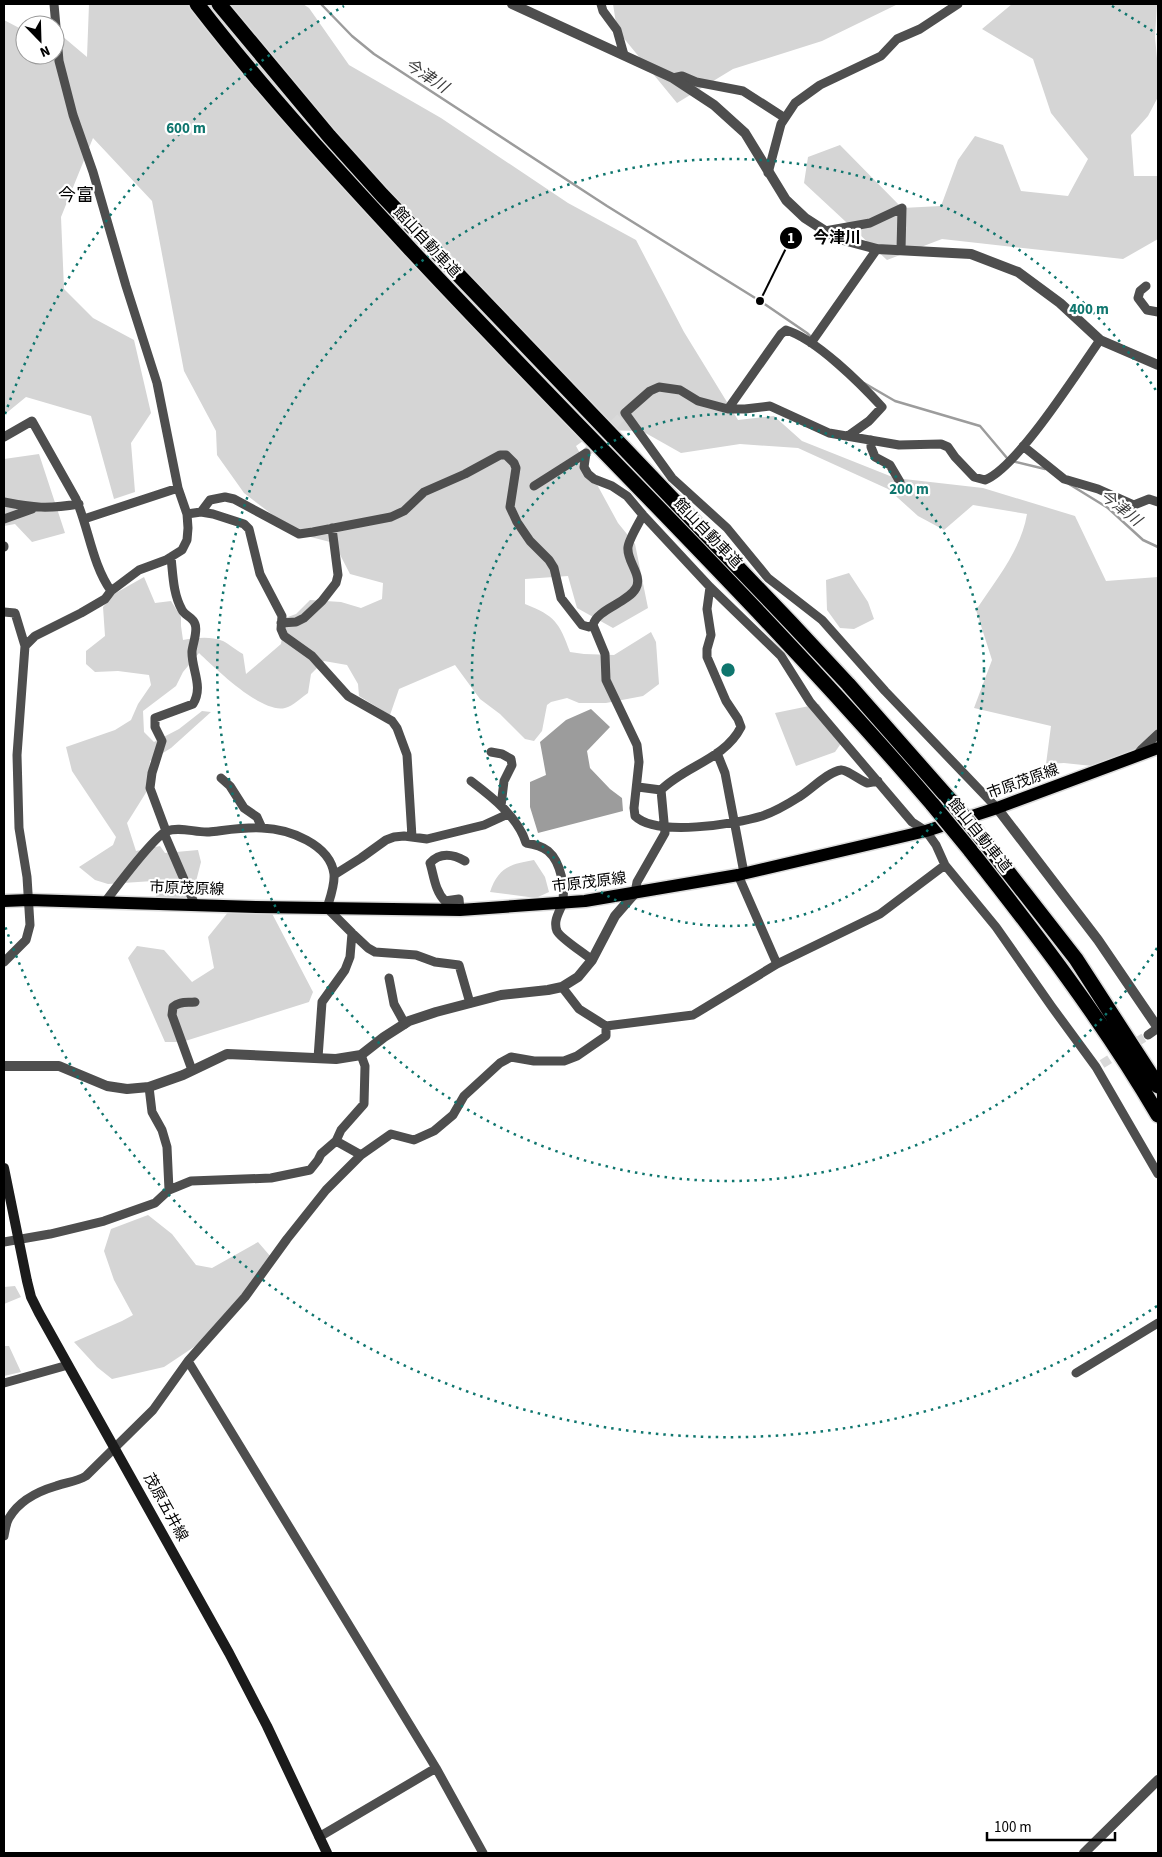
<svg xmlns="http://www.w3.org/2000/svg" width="1162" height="1857" viewBox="0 0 1162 1857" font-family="'Source Sans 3','Noto Sans JP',sans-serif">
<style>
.green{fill:#d5d5d5}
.water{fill:#9c9c9c}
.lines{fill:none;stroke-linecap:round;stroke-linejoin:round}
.stream{stroke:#9c9c9c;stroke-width:2.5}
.minor-tunnel{stroke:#d9d9d9;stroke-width:9;stroke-dasharray:9 4.5;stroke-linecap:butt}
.primary-casing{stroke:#dbdbdb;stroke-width:15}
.motorway-casing{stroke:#dbdbdb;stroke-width:18}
.minor{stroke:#4e4e4e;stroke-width:9}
.tertiary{stroke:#4e4e4e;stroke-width:10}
.secondary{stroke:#1b1b1b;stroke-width:10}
.primary{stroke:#000;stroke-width:12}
.motorway{stroke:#000;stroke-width:15}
.motorway-bridge-casing{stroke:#dbdbdb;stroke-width:18;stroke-linecap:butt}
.motorway-bridge{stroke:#000;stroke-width:15}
.ring{fill:none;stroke:#0f766e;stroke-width:2.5;stroke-dasharray:2.5 5}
.labels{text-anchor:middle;stroke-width:4.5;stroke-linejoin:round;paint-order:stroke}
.street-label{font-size:15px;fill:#000;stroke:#fff}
.water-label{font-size:16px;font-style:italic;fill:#3d3d3d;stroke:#fff}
.quarter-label{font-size:18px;fill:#000;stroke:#fff}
.centre{fill:#0f766e;stroke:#fff;stroke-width:2.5}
.ring-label{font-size:15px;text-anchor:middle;font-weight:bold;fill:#0f766e;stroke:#fff;stroke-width:4.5;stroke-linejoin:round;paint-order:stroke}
.leader{fill:none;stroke:#000;stroke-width:2}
.callout-dot{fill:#000;stroke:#fff;stroke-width:2}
.mark-label{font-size:15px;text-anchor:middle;font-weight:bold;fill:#fff}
.callout-label{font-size:16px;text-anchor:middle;font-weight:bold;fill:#000;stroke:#fff;stroke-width:4.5;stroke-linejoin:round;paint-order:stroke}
</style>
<rect width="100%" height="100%" fill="#fff"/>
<!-- green -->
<path class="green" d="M 89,4 L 303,4 L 309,8 L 349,65 L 441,118 L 568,203 L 636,240 L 684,332 L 738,420 L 774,416 L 802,441 L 895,478 L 983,488 L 1075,516 L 1106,581 L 1158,577 L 1158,741 L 1102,767 L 1064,763 L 1046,764 L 1051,726 L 974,708 L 992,660 L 976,610 C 996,580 1021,550 1027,514 L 973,505 L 944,530 L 918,516 L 888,489 L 798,448 L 740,444 L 681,453 L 642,431 L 598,430 L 576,446 L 618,523 L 635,544 L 648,608 L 613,628 L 577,608 L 568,576 L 525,579 L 525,604 C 555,616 559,622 570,652 L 584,654 L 614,655 L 651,632 L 656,642 L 659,684 L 643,696 L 606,703 L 579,703 L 567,698 L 551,702 L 547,705 L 542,731 L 534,741 L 525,739 L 500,714 L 480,699 L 455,665 L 399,689 L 390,715 L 359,696 L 358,684 L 347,665 L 324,661 L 311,674 L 308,693 C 302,697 293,706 285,708 C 262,714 216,669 199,653 L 183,672 L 176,686 L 143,711 L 144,732 L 154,742 L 179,729 L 202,711 L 211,712 L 171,748 L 150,761 L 147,791 L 127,823 L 136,851 L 160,846 L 165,853 L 198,850 L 201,862 L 193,893 L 183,899 L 156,900 L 157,886 L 153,881 L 108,884 L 95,880 L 79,867 L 113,845 L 116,837 L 72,771 L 66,747 L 115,730 L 131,720 L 138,704 L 151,685 L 149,675 L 118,671 L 95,672 L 86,664 L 86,651 L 105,636 L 103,607 L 114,594 L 144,577 L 155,603 L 171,601 L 181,617 L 181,626 L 183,640 C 196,638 210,636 223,641 C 229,644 236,650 243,654 L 246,674 L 281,644 L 285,618 L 296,614 L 310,600 L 341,602 L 361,608 L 382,599 L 383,583 L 350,574 L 334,543 L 299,534 L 278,519 L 244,493 L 217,455 L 216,431 L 184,371 L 152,201 L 93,138 L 61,217 L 64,289 L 93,318 L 134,340 L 151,413 L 131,443 L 135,492 L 114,499 L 91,416 L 26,397 L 4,415 L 4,20 L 25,31 L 25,55 L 55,55 L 55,30 L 87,57 Z
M 613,4 L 898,4 L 822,41 L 733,69 L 677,103 L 617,30 Z
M 1012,4 L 1157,4 L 1155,37 L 1158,69 L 1158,97 L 1148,116 L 1131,135 L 1134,176 L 1158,176 L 1158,239 L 1123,259 L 942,239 L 887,260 L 804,183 L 808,157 L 840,145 L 902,208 L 941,206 L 958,160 L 975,136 L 1003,145 L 1021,191 L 1068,196 L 1088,159 L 1051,113 L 1033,59 L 982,29 Z
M 39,454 L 65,533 L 32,542 L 15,524 L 4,526 L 4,459 Z
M 849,573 L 868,602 L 874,619 L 854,629 L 840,628 L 827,610 L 826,580 Z
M 819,704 L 842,742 L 835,752 L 796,766 L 775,713 Z
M 534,860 L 545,877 L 549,892 L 536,898 L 490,892 C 498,868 510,864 534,860 Z
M 265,900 L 313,992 L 309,1002 L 182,1042 L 165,1042 L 128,958 L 137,946 L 164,950 L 192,982 L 214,968 L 208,937 L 229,911 Z
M 148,1215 L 172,1234 L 196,1265 L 212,1268 L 258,1242 L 271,1257 L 231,1312 L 200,1343 L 164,1367 L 112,1379 L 97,1367 L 74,1342 L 122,1321 L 133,1315 L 114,1280 L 104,1251 L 111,1229 Z
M 15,1286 L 21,1297 L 4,1304 L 4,1287 Z
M 4,1346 L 9,1346 L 21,1372 L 4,1376 Z"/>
<!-- water -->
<path class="water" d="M 591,709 L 610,727 L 587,751 L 590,768 L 610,789 L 622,798 L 623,811 L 538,833 L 530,807 L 530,782 L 546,775 L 540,742 L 566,720 Z"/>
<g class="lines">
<!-- stream -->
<path class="stream" d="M 321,4 L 352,36 L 374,54 L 607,206 L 760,301 L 807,333 L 813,339
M 864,383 L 895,401 L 980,426 L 1007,458
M 1012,461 L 1045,469
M 1069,484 L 1108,508 L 1143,540 L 1158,547"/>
<!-- minor-tunnel -->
<path class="minor-tunnel" d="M 586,453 L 625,413
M 1102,1064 L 1148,1035"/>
<defs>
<path id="primary" d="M 4,901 L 29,900 L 256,907 L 460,910 L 585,901 L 738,875 L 926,831 L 997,808 L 1158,748"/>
<path id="motorway" d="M 197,4 C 264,91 338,171 412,251 C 585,437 768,612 933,805
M 219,4 L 329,136 L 382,195 L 791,623 L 848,684 L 951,801
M 987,845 L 1076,959 L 1158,1086
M 970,850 C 1037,935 1103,1021 1158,1115"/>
</defs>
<!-- primary casing -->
<use href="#primary" class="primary-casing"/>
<!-- motorway casing -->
<use href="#motorway" class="motorway-casing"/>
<!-- minor -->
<path class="minor" d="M 601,4 L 603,11 L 617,30 L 624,55
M 673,78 L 682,76 L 696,82 L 743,91 L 785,118
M 768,173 L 781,124 L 795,103 L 820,85 L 881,56 L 897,39 L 920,29 L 958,4
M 825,231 L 870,223 L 902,208 L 901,250
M 1146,286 L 1140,291 L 1138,298 L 1147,310 L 1158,312
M 811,343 L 877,249
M 728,409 L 781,334 L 786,330 C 816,339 861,384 882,407 L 869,421 L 848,436
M 4,437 L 32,421 L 76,499 C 89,529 92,564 111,591
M 871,440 L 871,447 L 875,457 L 890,465 L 900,482
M 1023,446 L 1064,479 L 1098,489 L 1134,505 L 1149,499 L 1158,502
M 586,453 L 584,467 L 588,474 L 594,479 L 612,486 L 627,496 L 643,515 L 710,587 L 781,656 L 810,702 L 912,822 L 926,831 L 936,845 L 945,865 L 996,927 L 1052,1007 L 1096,1067 L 1158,1174
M 534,486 L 586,453
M 4,502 C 34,508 48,509 79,504
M 201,512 L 210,500 L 225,497 L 234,499 L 299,534 L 313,532 L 391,517 L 404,511 L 424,492 L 465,474 L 500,455 L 506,455 L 514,463 L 516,468 L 510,507 L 517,522 L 530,541 L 549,560 L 554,568 L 561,598 L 582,625 L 589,627 L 593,625
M 187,514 L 201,512 L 213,514 L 244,524 L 249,529 L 260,574 L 282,616 L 281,629 L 284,636 L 312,656 L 348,696 L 392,721 L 397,728 L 407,755 L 412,837
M 643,515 C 639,523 629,539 628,547 C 626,561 643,575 636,588 C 628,603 597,609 593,625 L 605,654 L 606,680 L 637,745 L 639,762 L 634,808 L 635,816 C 656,837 736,824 762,816 C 774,812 788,804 799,797 C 811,790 827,772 841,770 C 846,769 861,781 867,783 L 878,781
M 4,519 L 32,509
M 84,519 L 178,488
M 4,547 L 4,546
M 4,612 L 15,613 L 25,646
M 281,623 L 296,622 L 304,618 L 322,601 L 336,583 L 338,575 L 332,528
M 491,752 L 502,754 L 511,759 L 512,765 L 504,781 L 501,806
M 717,753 L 725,773 L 744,873
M 1137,755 L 1142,749 L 1158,734
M 221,778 L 230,786 L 244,808 L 257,817 L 262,828
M 471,781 C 492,797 518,817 526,843 C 533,844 542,846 548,851 C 561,862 566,889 562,905 C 559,913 553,921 557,931 C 560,938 584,953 592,960
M 638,787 L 661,790
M 997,808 L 885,691 L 822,620 L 768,578 L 727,528 L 672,478 L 625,413 L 650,391 L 659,387 L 680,390 L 698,401 L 728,409 L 745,409 L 770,406 L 829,433 L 899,445 L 941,444 L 948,447 L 955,457 L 974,477 L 985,480 C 1017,468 1078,371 1100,340
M 166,831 L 150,788 L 152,773 L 162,741 L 155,727 L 155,718 L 193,704 C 204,686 191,669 192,651 C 193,643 198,631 195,624 C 193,617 185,616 182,610 C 173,594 173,575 171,557
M 164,833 L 195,905
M 334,875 L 361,858 L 386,840 L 394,837 L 404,836 L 427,839 L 484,825 L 508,814
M 738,875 L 777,964
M 635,893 L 637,882 L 665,833 L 661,790 C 685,766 725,759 741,727 L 738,719 L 726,701 L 707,657 L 707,649 L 711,635 L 707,609 L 710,587
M 105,902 C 115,889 154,836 167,831 C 180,826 196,833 209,832 C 227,830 245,827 262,828 C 289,829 330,844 334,874 C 335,885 330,898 327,908 L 352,933 L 350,957 L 345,970 L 322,1002 L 318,1058
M 460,910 L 459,899 L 445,901 C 435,891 434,876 430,863 C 440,852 453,854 465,861
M 352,933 L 368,948 L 375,952 L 416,955 L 435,962 L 459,965 L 470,1003
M 4,962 L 26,940 L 30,925 L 27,877 L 19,828 L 17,755 L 25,646 L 35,636 L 81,613 L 105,599 L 111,591 L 139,570 L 166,560 L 182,550 L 187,540 L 188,528 L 187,514 L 178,488 L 157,383 L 126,286 L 93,172 L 73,115 L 65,84 L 59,61 L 54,4
M 389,978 L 394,1004 L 405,1024
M 562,987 L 579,1009 L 606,1026 L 693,1015 L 777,964 L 880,914 L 945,865
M 1148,1035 L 1158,1028
M 192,1070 L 172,1015 L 173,1007 C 179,1001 187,1003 195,1002
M 149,1087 L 152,1112 L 162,1130 L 167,1147 L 169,1190
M 336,1141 L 361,1155
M 4,1242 L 50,1234 L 104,1221 L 155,1203 L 169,1190 L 191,1181 L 271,1178 L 310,1170 L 318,1160 L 321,1154 L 336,1141 L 341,1130 L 364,1104 L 365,1066 L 361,1055
M 188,1361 L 436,1768 L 483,1853
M 1076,1373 L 1158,1323
M 4,1383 L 68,1365
M 4,1536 C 5,1531 6,1523 9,1518 C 19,1501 39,1491 56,1486 C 67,1482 76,1482 86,1476 L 153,1410 L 188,1361 L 245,1297 L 287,1239 L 326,1190 L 361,1155 L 391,1134 L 414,1140 L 434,1131 L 453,1115 L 464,1096 L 500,1063 L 511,1057 L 534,1061 L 564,1061 L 577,1056 L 606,1036 L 606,1026
M 319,1837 L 436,1768"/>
<!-- tertiary -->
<path class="tertiary" d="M 512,4 L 673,78 L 714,105 L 745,133 L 786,200 L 805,218 L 836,238 L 877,249 L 971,254 L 1018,272 L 1060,303 L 1100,340 L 1158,365
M 997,808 L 1098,940 L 1158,1028
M 4,1066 L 59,1066 L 107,1086 L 127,1089 L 149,1087 L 183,1075 L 227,1054 L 336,1059 L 361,1055 L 384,1037 L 409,1021 L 436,1012 L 501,995 L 548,990 L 562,987 L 578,977 L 592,960 L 615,916 L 635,893
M 1084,1853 L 1158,1780"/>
<!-- secondary -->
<path class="secondary" d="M 4,1168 L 27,1281 L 31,1297 L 39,1313 L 229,1653 L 267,1726 L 327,1853"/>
<!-- primary -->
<use href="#primary" class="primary"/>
<!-- motorway -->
<use href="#motorway" class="motorway"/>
<defs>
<path id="motorway-bridge" d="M 951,801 L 987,845
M 933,805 L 970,850"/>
</defs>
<!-- motorway-bridge casing -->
<use href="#motorway-bridge" class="motorway-bridge-casing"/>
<!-- motorway-bridge -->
<use href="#motorway-bridge" class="motorway-bridge"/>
</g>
<!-- distance rings -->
<g class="ring">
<circle cx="728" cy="670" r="256"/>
<path d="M1157 948A511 511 0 1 1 1157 392"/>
<path d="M1157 1306A767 767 0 0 1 5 926M5 414A767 767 0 0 1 344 6M1112 6A767 767 0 0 1 1157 34"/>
</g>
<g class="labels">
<!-- street labels -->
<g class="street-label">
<text transform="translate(427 242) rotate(47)" y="5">館山自動車道</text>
<text transform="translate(708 533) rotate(46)" y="5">館山自動車道</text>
<text transform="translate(1023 781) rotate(-20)" y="5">市原茂原線</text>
<text transform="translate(980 835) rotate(51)" y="5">館山自動車道</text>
<text transform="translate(589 882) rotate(-7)" y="5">市原茂原線</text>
<text transform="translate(187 888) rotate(2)" y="5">市原茂原線</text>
<text transform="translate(166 1507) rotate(61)" y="5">茂原五井線</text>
</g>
<!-- water labels -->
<g class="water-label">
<text transform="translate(427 75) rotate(33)" y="6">今津川</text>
<text transform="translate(1121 507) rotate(38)" y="6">今津川</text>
</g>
<!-- quarter labels -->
<g class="quarter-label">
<text x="76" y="201">今富</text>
</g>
</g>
<circle cx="728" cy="670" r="8" class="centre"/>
<g class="ring-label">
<text x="186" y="133">600 m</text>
<text x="1089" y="314">400 m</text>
<text x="909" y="494">200 m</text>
</g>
<!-- callouts -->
<path class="leader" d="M760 301L791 238"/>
<g class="callout-dot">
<circle cx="760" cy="301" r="5"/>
<circle cx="791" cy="238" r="12"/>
</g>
<g class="mark-label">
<text x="791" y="243">1</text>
</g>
<g class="callout-label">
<text x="837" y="243">今津川</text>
</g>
<!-- border -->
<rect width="1162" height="1857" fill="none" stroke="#000000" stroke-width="10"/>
<!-- north arrow -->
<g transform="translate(40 40) rotate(157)"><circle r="24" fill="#ffffff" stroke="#999999"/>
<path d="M0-4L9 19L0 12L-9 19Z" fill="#000000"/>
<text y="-8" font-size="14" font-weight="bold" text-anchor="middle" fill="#000000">N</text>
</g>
<!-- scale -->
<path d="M987 1832v8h128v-8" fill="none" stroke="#000000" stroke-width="2.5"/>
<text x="994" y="1832" font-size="15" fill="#000000" stroke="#ffffff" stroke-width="4" paint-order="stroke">100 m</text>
</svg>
